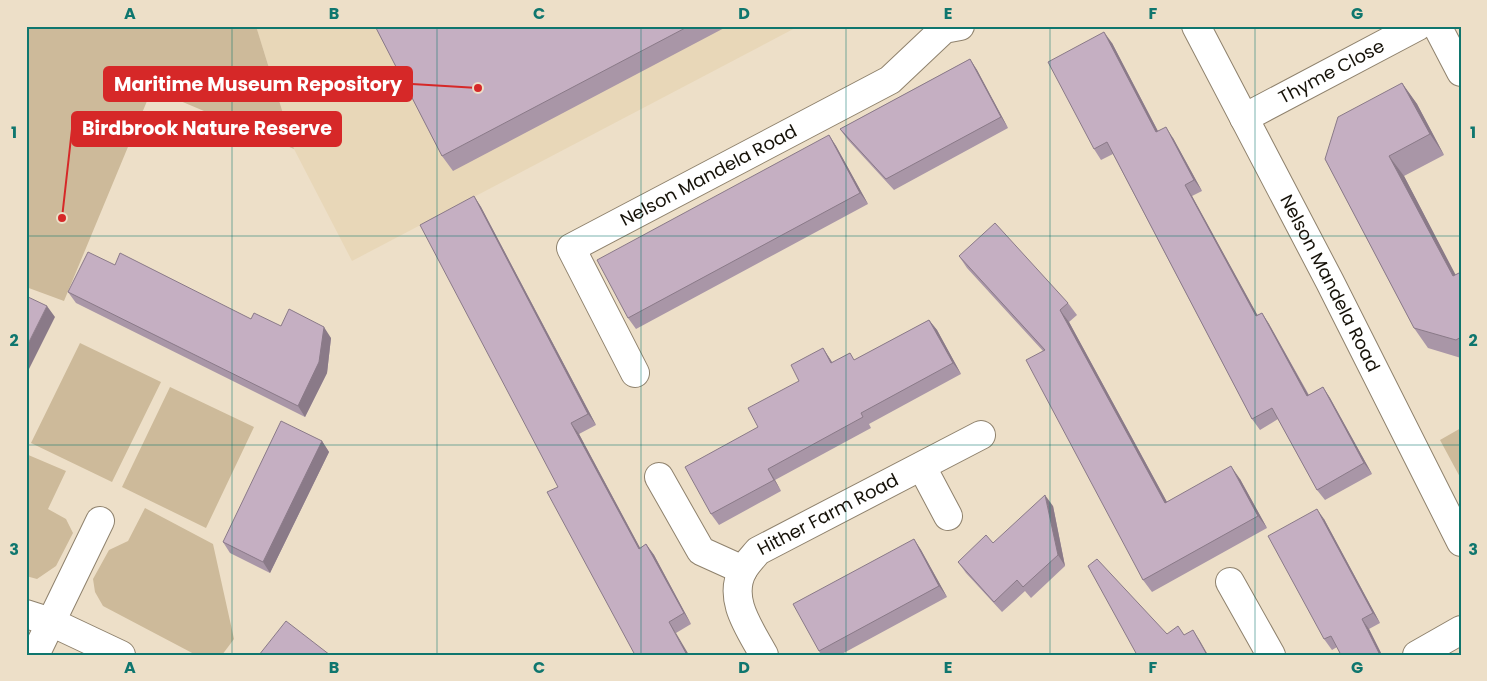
<svg xmlns="http://www.w3.org/2000/svg" width="1487" height="681" viewBox="0 0 1487 681" font-family="Poppins,sans-serif">
<style>
.built{fill:#e8d7b8}
.green{fill:#cdba9a}
.lines{fill:none;stroke-linecap:round;stroke-linejoin:round}
.minor-casing{stroke:#8f826d;stroke-width:30}
.minor{stroke:#fff;stroke-width:28}
.wall{fill:#a996a7}
.shaded-wall{fill:#8a7a88}
.building{fill:#c5afc2;stroke:#8a7a88}
.grid{fill:none;stroke:#0f766e;stroke-width:1;stroke-opacity:0.55}
.labels{text-anchor:middle;stroke-width:4;stroke-linejoin:round;paint-order:stroke}
.street-label{font-size:18px;fill:#161209;stroke:#eddfc8}
.leader{fill:none;stroke:#d62828;stroke-width:2}
.callout-dot{fill:#d62828;stroke:#eddfc8;stroke-width:2}
.callout{fill:#d62828;stroke:#d62828;stroke-width:2}
.callout-label{font-size:19px;text-anchor:middle;font-weight:bold;fill:#fff}
.neatline{fill:none;stroke:#0f766e;stroke-width:2}
.grid-label{font-size:16px;text-anchor:middle;font-weight:bold;fill:#0f766e}
</style>
<rect width="100%" height="100%" fill="#eddfc8"/>
<!-- built -->
<path class="built" d="M 256,26 L 799,26 L 352,261 L 294,149 Z"/>
<!-- green -->
<path class="green" d="M 26,26 L 256,26 L 294,149 L 152,89 L 64,301 L 26,287 Z
M 80,343 L 161,382 L 112,482 L 31,443 Z
M 170,387 L 254,427 L 206,528 L 122,487 Z
M 1461,428 L 1461,479 L 1440,440 Z
M 26,454 L 66,471 L 48,509 L 66,519 L 73,533 L 56,566 L 37,579 L 26,576 Z
M 145,508 L 213,544 L 234,639 L 222,655 L 196,655 L 103,606 L 95,592 L 93,579 L 109,550 L 128,541 Z"/>
<g class="lines">
<defs>
<g id="minor">
<path id="s1" d="M 1196,26 L 1330,282 L 1461,542"/>
<path d="M 1437,26 L 1461,72"/>
<path id="s2" d="M 1244,118 L 1418,26"/>
<path id="s3" d="M 635,373 L 571,248 L 890,80 L 944,29 L 960,26"/>
<path d="M 922,467 L 948,516"/>
<path d="M 659,477 L 701,551 L 743,570"/>
<path d="M 1230,582 L 1271,655"/>
<path d="M 26,614 L 51,622 L 121,655"/>
<path d="M 35,655 L 100,521"/>
<path id="s4" d="M 764,655 C 750,629 727,599 743,570 C 747,563 753,557 758,551 L 981,435"/>
<path d="M 1417,655 L 1461,630"/>
</g>
</defs>
<!-- minor casing -->
<use href="#minor" class="minor-casing"/>
<!-- minor -->
<use href="#minor" class="minor"/>
</g>
<!-- wall -->
<path class="wall" d="M 375,26 L 728,26 L 453,171 L 442,156 Z
M 1112,43 L 1158,131 L 1173,138 L 1202,191 L 1192,196 L 1257,315 L 1262,313 L 1269,324 L 1309,395 L 1323,387 L 1330,398 L 1372,474 L 1325,500 L 1317,490 L 1278,419 L 1260,430 L 1252,419 L 1113,154 L 1101,160 L 1094,149 Z
M 970,59 L 977,70 L 1008,128 L 894,190 L 848,140 L 840,129 Z
M 1402,83 L 1417,104 L 1444,155 L 1404,176 L 1455,275 L 1461,272 L 1461,358 L 1428,348 L 1414,328 L 1325,159 Z
M 829,135 L 836,146 L 868,204 L 636,329 L 628,318 Z
M 474,196 L 481,207 L 596,425 L 579,434 L 640,548 L 646,544 L 654,555 L 691,624 L 676,633 L 558,487 Z
M 959,256 L 1068,303 L 1077,315 L 1069,322 L 1167,502 L 1240,479 L 1267,528 L 1152,592 L 1143,580 L 1043,351 L 967,268 Z
M 68,292 L 251,319 L 331,338 L 327,373 L 305,417 L 76,303 Z
M 929,320 L 937,330 L 961,374 L 869,424 L 871,428 L 775,480 L 781,491 L 719,525 L 711,514 L 758,427 L 799,381 L 823,348 L 832,362 L 855,360 Z
M 322,441 L 329,452 L 270,573 L 230,553 L 223,542 Z
M 1053,506 L 1065,566 L 1031,598 L 1025,591 L 1002,612 L 966,573 L 958,562 L 993,543 Z
M 1324,519 L 1380,623 L 1369,629 L 1382,655 L 1341,655 L 1337,647 L 1332,650 L 1324,639 Z
M 914,539 L 921,550 L 947,597 L 840,655 L 821,655 L 819,651 Z"/>
<!-- shaded-wall -->
<path class="shaded-wall" d="M 1104,32 L 1112,43 L 1164,143 L 1156,132 Z
M 970,59 L 977,70 L 1008,128 L 1001,117 Z
M 1402,83 L 1417,104 L 1444,155 L 1430,134 Z
M 1166,127 L 1173,138 L 1202,191 L 1194,180 Z
M 829,135 L 836,146 L 868,204 L 860,193 Z
M 1389,156 L 1404,176 L 1461,285 L 1453,276 Z
M 1185,185 L 1192,196 L 1264,327 L 1256,316 Z
M 474,196 L 481,207 L 596,425 L 588,414 Z
M 47,306 L 55,317 L 26,375 L 26,348 Z
M 1060,310 L 1069,322 L 1174,515 L 1165,503 Z
M 1262,313 L 1269,324 L 1315,407 L 1307,396 Z
M 929,320 L 937,330 L 961,374 L 953,363 Z
M 324,327 L 331,338 L 327,373 L 305,417 L 298,406 Z
M 823,348 L 830,359 L 839,374 L 831,363 Z
M 1323,387 L 1330,398 L 1372,474 L 1364,463 Z
M 571,423 L 579,434 L 646,559 L 639,549 Z
M 322,441 L 329,452 L 270,573 L 263,562 Z
M 1231,466 L 1240,479 L 1267,528 L 1258,516 Z
M 768,469 L 775,480 L 781,491 L 774,480 Z
M 1045,495 L 1053,506 L 1065,566 L 1058,555 Z
M 1317,509 L 1324,519 L 1380,623 L 1373,613 Z
M 914,539 L 921,550 L 947,597 L 939,586 Z
M 646,544 L 654,555 L 691,624 L 684,613 Z
M 1362,619 L 1369,629 L 1382,655 L 1380,655 Z
M 669,622 L 676,633 L 689,655 L 687,655 Z
M 1193,630 L 1200,641 L 1208,655 L 1207,655 Z"/>
<!-- building -->
<path class="building" d="M 375,26 L 689,26 L 442,156 Z
M 1104,32 L 1156,132 L 1166,127 L 1194,180 L 1185,185 L 1256,316 L 1262,313 L 1307,396 L 1323,387 L 1364,463 L 1317,490 L 1272,408 L 1252,419 L 1107,142 L 1094,149 L 1048,62 Z
M 970,59 L 1001,117 L 886,179 L 840,129 Z
M 1402,83 L 1430,134 L 1389,156 L 1453,276 L 1461,272 L 1461,337 L 1456,340 L 1414,328 L 1325,159 L 1338,117 Z
M 829,135 L 860,193 L 628,318 L 597,260 Z
M 474,196 L 588,414 L 571,423 L 639,549 L 646,544 L 684,613 L 669,622 L 687,655 L 635,655 L 547,492 L 558,487 L 420,225 Z
M 995,223 L 1068,303 L 1060,310 L 1165,503 L 1231,466 L 1258,516 L 1143,580 L 1026,360 L 1045,350 L 959,256 Z
M 88,252 L 115,265 L 120,253 L 251,319 L 254,313 L 281,326 L 289,309 L 324,327 L 319,362 L 298,406 L 68,292 Z
M 26,296 L 47,306 L 26,348 Z
M 929,320 L 953,363 L 861,413 L 863,417 L 768,469 L 774,480 L 711,514 L 685,467 L 758,427 L 748,408 L 799,381 L 791,365 L 823,348 L 831,363 L 850,353 L 854,360 Z
M 281,421 L 322,441 L 263,562 L 223,542 Z
M 1045,495 L 1058,555 L 1023,587 L 1017,580 L 994,602 L 958,562 L 986,535 L 993,543 Z
M 1317,509 L 1373,613 L 1362,619 L 1380,655 L 1341,655 L 1331,636 L 1324,639 L 1268,536 Z
M 914,539 L 939,586 L 819,651 L 793,604 Z
M 1097,559 L 1167,634 L 1178,626 L 1184,635 L 1193,630 L 1207,655 L 1137,655 L 1088,566 Z
M 286,621 L 330,655 L 259,655 Z"/>
<!-- grid -->
<path class="grid" d="M 232,26 L 232,655M 437,26 L 437,655M 641,26 L 641,655M 846,26 L 846,655M 1050,26 L 1050,655M 1255,26 L 1255,655M 26,236 L 1461,236M 26,445 L 1461,445"/>
<g class="labels">
<!-- street labels -->
<g class="street-label">
<text dy="6" stroke="none"><textPath href="#s2" startOffset="99">Thyme Close</textPath></text>
<text dy="6" stroke="none"><textPath href="#s3" startOffset="296">Nelson Mandela Road</textPath></text>
<text dy="6" stroke="none"><textPath href="#s1" startOffset="290">Nelson Mandela Road</textPath></text>
<text dy="6" stroke="none"><textPath href="#s4" startOffset="195">Hither Farm Road</textPath></text>
</g>
</g>
<!-- callouts -->
<path class="leader" d="M478 88L412 84M62 218L72 129"/>
<g class="callout-dot">
<circle cx="478" cy="88" r="5"/>
<circle cx="62" cy="218" r="5"/>
</g>
<g class="callout">
<rect x="104" y="67" width="308" height="34" rx="5"/>
<rect x="72" y="112" width="269" height="34" rx="5"/>
</g>
<g class="callout-label">
<text x="258" y="91">Maritime Museum Repository</text>
<text x="207" y="135">Birdbrook Nature Reserve</text>
</g>
<!-- border -->
<rect width="1487" height="681" fill="none" stroke="#eddfc8" stroke-width="55"/>
<rect x="28" y="28" width="1432" height="626" class="neatline"/>
<g class="grid-label">
<text x="130" y="19">A</text>
<text x="334" y="19">B</text>
<text x="539" y="19">C</text>
<text x="744" y="19">D</text>
<text x="948" y="19">E</text>
<text x="1153" y="19">F</text>
<text x="1357" y="19">G</text>
<text x="14" y="138">1</text>
<text x="1473" y="138">1</text>
<text x="14" y="346">2</text>
<text x="1473" y="346">2</text>
<text x="14" y="555">3</text>
<text x="1473" y="555">3</text>
<text x="130" y="673">A</text>
<text x="334" y="673">B</text>
<text x="539" y="673">C</text>
<text x="744" y="673">D</text>
<text x="948" y="673">E</text>
<text x="1153" y="673">F</text>
<text x="1357" y="673">G</text>
</g>
</svg>
